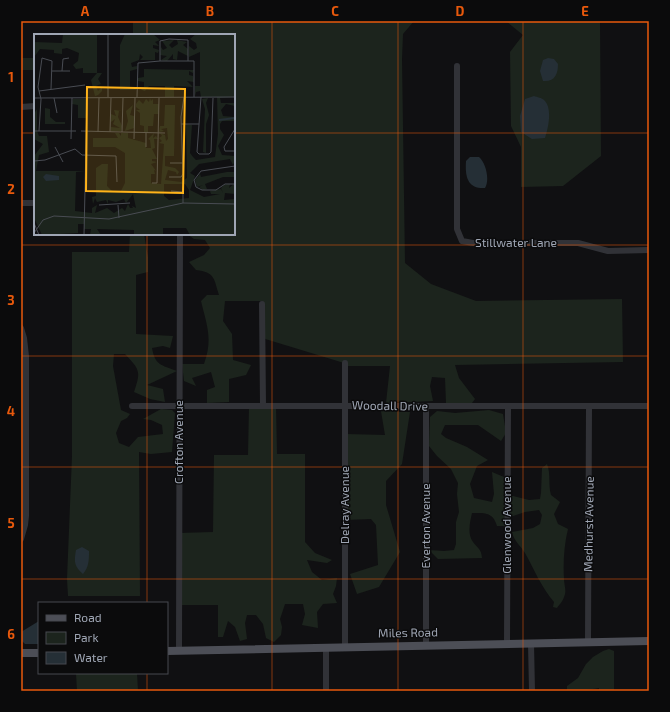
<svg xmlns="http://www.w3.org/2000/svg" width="670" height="712" viewBox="0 0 670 712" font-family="'Exo 2',sans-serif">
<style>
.green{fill:#1c241d}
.water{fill:#252f36}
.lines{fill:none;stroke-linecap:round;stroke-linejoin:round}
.minor{stroke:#313237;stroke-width:6}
.major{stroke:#4c4e56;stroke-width:8}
.grid{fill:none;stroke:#e8590c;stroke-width:1;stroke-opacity:0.55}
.labels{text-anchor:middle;stroke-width:3;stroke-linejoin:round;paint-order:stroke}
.street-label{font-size:12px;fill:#9fa6b4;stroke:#0b0b0c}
.inset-river{fill:none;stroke:#252f36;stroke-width:2}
.inset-road{fill:none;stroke:#494c53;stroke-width:1}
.view{fill:#ffb31a;fill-opacity:0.15;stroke:#ffb31a;stroke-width:2}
.inset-edge{fill:none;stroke:#9fa6b4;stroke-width:2}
.neatline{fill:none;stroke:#e8590c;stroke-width:1.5}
.grid-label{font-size:13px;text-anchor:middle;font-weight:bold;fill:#e8590c}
</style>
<rect width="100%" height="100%" fill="#101012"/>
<!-- green -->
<path class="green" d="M 133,21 L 414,21 L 403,34 L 402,59 L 405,263 L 431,284 L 476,301 L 622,299 L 623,362 L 455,365 L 459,378 L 475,399 L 472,403 L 446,403 L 445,378 L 432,377 L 430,386 L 433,401 L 386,403 L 390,366 L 345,366 L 344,363 L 262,338 L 262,301 L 225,301 L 223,321 L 232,334 L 233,360 L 251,365 L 246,375 L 229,379 L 229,402 L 207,403 L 207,390 L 215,387 L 211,372 L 192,378 L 196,386 L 184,381 L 182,364 L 204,364 C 213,339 207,326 201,301 L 207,295 L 219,295 C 214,279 215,272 196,270 L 189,262 L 204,255 L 210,248 L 205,240 L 194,239 L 187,234 L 234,234 L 234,35 L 133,35 Z
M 506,21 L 600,21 L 601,156 L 563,186 L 521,187 L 521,147 L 511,126 L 510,52 L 523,35 Z
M 21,58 L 35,58 L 35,70 L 21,70 Z
M 130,234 L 144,234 L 148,257 L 148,272 L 136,275 L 136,334 L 173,336 L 170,348 L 163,346 L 152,348 C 155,365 161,365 177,371 L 147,385 L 163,389 L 165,402 L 150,399 L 134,392 C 141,371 140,370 125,354 L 114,354 L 113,366 L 121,410 L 130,414 L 127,418 L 121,421 L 116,433 L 119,443 L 129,447 L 138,437 L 163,434 L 162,425 L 151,420 L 143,419 L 161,409 L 172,410 L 175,413 L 172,452 L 151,454 L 139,452 L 140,596 L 68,596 L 67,579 L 72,456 L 72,252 L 129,252 Z
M 249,406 L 276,406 L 277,454 L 305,454 L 305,542 L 315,553 L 332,560 L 327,563 L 307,560 L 312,572 L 322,580 L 337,578 L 336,586 L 333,594 L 337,603 L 323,604 L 317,612 L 318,628 L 302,625 L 305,614 L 303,604 L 285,604 L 280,619 L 282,627 L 281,635 L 274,642 L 266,638 L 263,624 L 256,615 L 247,615 L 245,623 L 247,639 L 240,641 L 235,627 L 228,621 L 223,637 L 218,637 L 218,605 L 179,605 L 179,533 L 213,532 L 214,455 L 248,455 Z
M 489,410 L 503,414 L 506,433 L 501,441 L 478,425 L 445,425 L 441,434 L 446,438 L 467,447 L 488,460 L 477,466 L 470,484 L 474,498 L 492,502 L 494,494 L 492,472 L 504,477 L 505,526 L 497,526 C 493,512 485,513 472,513 C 470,522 467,534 473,542 C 478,549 481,548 482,558 L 438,559 L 429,550 L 444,551 L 454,550 L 456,544 L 456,522 L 459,512 L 457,494 L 458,483 L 451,469 L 437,456 L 429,446 L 430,417 L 437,411 L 455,413 Z
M 381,411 L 410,412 L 402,464 L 386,481 L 386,505 L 400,552 L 379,587 L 357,594 L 350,574 L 378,565 L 376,525 L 371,519 L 345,520 L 345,434 L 385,435 Z
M 547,464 C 551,474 548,484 551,495 L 560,502 L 554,514 L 558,524 L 568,529 C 564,545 563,563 564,579 C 564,585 567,591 564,597 C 563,601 559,605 557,608 L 553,607 L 554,602 C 541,587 534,569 525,553 C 520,545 514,541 512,532 L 533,528 L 540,524 L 542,515 L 539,510 L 525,512 L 510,517 L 508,496 L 513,496 L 529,500 L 540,499 L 541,493 L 542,468 Z
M 609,649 L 614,651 L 614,691 L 599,691 L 599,688 L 582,691 L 567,691 L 567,686 L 578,678 L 586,664 L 593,657 L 603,651 Z
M 76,673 L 137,673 L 138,691 L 77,691 Z"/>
<!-- water -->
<path class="water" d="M 548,58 L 554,59 L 558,64 C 558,74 555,82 543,81 L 540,71 L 543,60 Z
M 534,96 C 537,97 542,98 544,100 C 553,108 548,129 545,138 L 532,139 L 521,132 L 520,116 L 525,99 Z
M 470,157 L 479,157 C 486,163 490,180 485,188 C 467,189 465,176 466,161 Z
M 82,547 L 89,551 C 89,560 89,567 83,574 C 74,566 74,562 76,550 Z
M 39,621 L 39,644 L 25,644 L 21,640 L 21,632 Z"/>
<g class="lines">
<!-- minor -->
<path class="minor" d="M 457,66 L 457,229 L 462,241 L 473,243 L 578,243 L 608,251 L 649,250
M 21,107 L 35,106
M 21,203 L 35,203
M 262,304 L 263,405
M 21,328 L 24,338 L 26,356 L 26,516 L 25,525 L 21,539
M 345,363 L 345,647
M 132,406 L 649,406
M 426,407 L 426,645
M 588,642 L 589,407
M 531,643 L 532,691
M 507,644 L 508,407
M 179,650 L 180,234
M 326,691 L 326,647"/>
<!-- major -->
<path class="major" d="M 167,651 L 649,641
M 21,653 L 39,653"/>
</g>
<!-- grid -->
<path class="grid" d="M 147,21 L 147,35M 272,21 L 272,691M 398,21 L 398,691M 523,21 L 523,691M 21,133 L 35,133M 234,133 L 649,133M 147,234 L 147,603M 21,245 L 649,245M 21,356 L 649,356M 21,467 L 649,467M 21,579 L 649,579M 147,673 L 147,691"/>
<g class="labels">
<!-- street labels -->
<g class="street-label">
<text x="516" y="247">Stillwater Lane</text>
<text transform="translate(390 406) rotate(1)" y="4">Woodall Drive</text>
<text transform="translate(179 442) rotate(-90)" y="4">Crofton Avenue</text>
<text transform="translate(345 505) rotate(-90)" y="4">Delray Avenue</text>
<text transform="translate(589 524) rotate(-89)" y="4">Medhurst Avenue</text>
<text transform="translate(507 525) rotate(-90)" y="4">Glenwood Avenue</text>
<text transform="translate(426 526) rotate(-90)" y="4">Everton Avenue</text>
<text transform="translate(408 633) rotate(-1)" y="4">Miles Road</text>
</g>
</g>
<!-- overview -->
<g transform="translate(34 34)">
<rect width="201" height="201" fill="#101012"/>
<path d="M 29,0 L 63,0 L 63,39 L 68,39 L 64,45 L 67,50 L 62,52 L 64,57 L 68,53 L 68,57 L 64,61 L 61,62 L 57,46 L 63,39 L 49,39 L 49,34 L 42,35 L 39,31 L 44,27 L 45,19 L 33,14 L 28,15 L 28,20 L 20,19 L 20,16 L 6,15 L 0,23 L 0,8 L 28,9 ZM 91,0 L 119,0 L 126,6 L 121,8 L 125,12 L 119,11 L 119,14 L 125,16 L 124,19 L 121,18 L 121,26 L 106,26 L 109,23 L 106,20 L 105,26 L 97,29 L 98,33 L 103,32 L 103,35 L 96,37 L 96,53 L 103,53 L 102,56 L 86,56 L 86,11 ZM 162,0 L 201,0 L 201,63 L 186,64 L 187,69 L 201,69 L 201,72 L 192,70 L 187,76 L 189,82 L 201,83 L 201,87 L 188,87 L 186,90 L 186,95 L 190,101 L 184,112 L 188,121 L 201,122 L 201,127 L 199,131 L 196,125 L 165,130 L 156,139 L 161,142 L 156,156 L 170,163 L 186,160 L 177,160 L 176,157 L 187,155 L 189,159 L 187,154 L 190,151 L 196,150 L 195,154 L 200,150 L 201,160 L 191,159 L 190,166 L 201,165 L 201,201 L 156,201 L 152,194 L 129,194 L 129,201 L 100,201 L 100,196 L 63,195 L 67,201 L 56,201 L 57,195 L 50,195 L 50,190 L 44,190 L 44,199 L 8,201 L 0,184 L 0,122 L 9,110 L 0,105 L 0,80 L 3,75 L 3,97 L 5,102 L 13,102 L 15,118 L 5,121 L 2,137 L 51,137 L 42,138 L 41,177 L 58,179 L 58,174 L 63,171 L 61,179 L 73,174 L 80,179 L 88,174 L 91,177 L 94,170 L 96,174 L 99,174 L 98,172 L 102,174 L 99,160 L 92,169 L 90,165 L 82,168 L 74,166 L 74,170 L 72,166 L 63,168 L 61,164 L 59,170 L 58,163 L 62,162 L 62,134 L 68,130 L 74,130 L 73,152 L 78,157 L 87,157 L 91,149 L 91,119 L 81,113 L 59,113 L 59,104 L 84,104 L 81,99 L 85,99 L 87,102 L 87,99 L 94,99 L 94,104 L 112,109 L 112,114 L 117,114 L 116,106 L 114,105 L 120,99 L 119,104 L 122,102 L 124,105 L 120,105 L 121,114 L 118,115 L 123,125 L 118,125 L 118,127 L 123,128 L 117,130 L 122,137 L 120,136 L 121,140 L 117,140 L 117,149 L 127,150 L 130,110 L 125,109 L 128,107 L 125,104 L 128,102 L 126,99 L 131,101 L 132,107 L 134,105 L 133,94 L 127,95 L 130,97 L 125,98 L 126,92 L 130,92 L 131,71 L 141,71 L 141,74 L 140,122 L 131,122 L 131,132 L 141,134 L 145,138 L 143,141 L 142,138 L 134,136 L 131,146 L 147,148 L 153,144 L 152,90 L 158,91 L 156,119 L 159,123 L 162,126 L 181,123 L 184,100 L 183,63 L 167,63 L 166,57 L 162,58 L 161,62 L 161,52 L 166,52 L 166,18 L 155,23 L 155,12 L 160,16 L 163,14 L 162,9 L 156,5 ZM 130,150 L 151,150 L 155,156 L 155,164 L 135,166 L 130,162 ZM 140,6 L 135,11 L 138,14 L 144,10 L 143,6 L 153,8 L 149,11 L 154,15 L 154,22 L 144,17 L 143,26 L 139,25 L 139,20 L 133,27 L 127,26 L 133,22 L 126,21 L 127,13 L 129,16 L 133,14 L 128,7 ZM 110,35 L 160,36 L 159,39 L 155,37 L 155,41 L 159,42 L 160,48 L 153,47 L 159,53 L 140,52 L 140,63 L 131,63 L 131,52 L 115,52 L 111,57 L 108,56 L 105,53 L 110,53 L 110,48 L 104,47 L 104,44 L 110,43 ZM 116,64 L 117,67 L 119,65 L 119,70 L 125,70 L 125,80 L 120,80 L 119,92 L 114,92 L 114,99 L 110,99 L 110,92 L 106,91 L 106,79 L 102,76 L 106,76 L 102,73 L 102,70 L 105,66 L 109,70 L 112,65 L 115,68 ZM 174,64 L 172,69 L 175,81 L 172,90 L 172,119 L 169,118 L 171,75 L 168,65 ZM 39,65 L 52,65 L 52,84 L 44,84 L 44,71 L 38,70 ZM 99,71 L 96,81 L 100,82 L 100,94 L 91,97 L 94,87 L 92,77 ZM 11,74 L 16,75 L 16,83 L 22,88 L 31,88 L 31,90 L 11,90 ZM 80,76 L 88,77 L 85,77 L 84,83 L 88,92 L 87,97 L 77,97 L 77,93 L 86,94 L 79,90 L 81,85 L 77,88 L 77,80 L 82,82 ZM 193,138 L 201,138 L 201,143 L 189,143 L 171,150 L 173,155 L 169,156 L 165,153 L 169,151 L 163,153 L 162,150 L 161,146 L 166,140 L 167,143 Z" fill="#1c241d" fill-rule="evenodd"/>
<path d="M 12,140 L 25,142 L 25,146 L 12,147 L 9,143 Z" fill="#252f36"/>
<path class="inset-river" d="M 185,86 L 201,84"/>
<path class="inset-road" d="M 0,0 L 20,0M 126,27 L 126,7 L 135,5 L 154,6 L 154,27M 18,37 L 36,37M 28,37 L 29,25 L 35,24M 5,57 L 51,51M 74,63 L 74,0M 103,63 L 104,29 L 126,27 L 160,27 L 160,63M 167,63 L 163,118 L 165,120 L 175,120 L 177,118 L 179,64M 0,64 L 201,63M 20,64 L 23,79M 147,90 L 165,90M 201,95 L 190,113 L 191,117 L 201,117M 0,97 L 42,97M 5,97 L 7,65 L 4,53 L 8,24 L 18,27 L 17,55M 47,97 L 131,99M 64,98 L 65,64M 76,98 L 77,64M 88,98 L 89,64M 37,105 L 38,64M 100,105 L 101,64M 21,113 L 29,128M 112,113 L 112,99M 0,127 L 11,126 L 41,115 L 48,121 L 82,122 L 83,148M 136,129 L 149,129M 201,132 L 167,137 L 160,146 L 162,153 L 168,156 L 182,156 L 191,150 L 201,150M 135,143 L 147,143 L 149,140 L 147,83 L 150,63M 118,149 L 123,149 L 125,64M 137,157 L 149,158 L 149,169M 65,171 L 96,169M 84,171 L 85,184M 0,189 L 5,201M 0,199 L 9,186 L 20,182 L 75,185 L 149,169 L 201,170M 50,201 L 53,63"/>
<path class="view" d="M 53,53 L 151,55 L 149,159 L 52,157 Z"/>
<rect width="201" height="201" class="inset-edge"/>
</g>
<!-- border -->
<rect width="670" height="712" fill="none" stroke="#0b0b0c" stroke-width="44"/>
<!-- legend -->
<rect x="38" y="602" width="130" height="72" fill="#0b0b0c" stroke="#46494f"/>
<rect x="46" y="615" width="20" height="6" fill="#4c4e56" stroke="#46494f"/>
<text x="74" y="622" font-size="12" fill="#9fa6b4">Road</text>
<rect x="46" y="632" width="20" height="12" fill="#1c241d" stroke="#46494f"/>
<text x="74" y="642" font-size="12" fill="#9fa6b4">Park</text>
<rect x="46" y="652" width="20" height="12" fill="#252f36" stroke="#46494f"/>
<text x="74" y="662" font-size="12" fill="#9fa6b4">Water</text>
<rect x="22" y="22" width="626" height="668" class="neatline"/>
<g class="grid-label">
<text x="85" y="16">A</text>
<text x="210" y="16">B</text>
<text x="335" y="16">C</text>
<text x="460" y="16">D</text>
<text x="585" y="16">E</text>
<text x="11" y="82">1</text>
<text x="11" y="194">2</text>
<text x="11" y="305">3</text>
<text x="11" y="416">4</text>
<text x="11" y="528">5</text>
<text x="11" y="639">6</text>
</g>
</svg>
